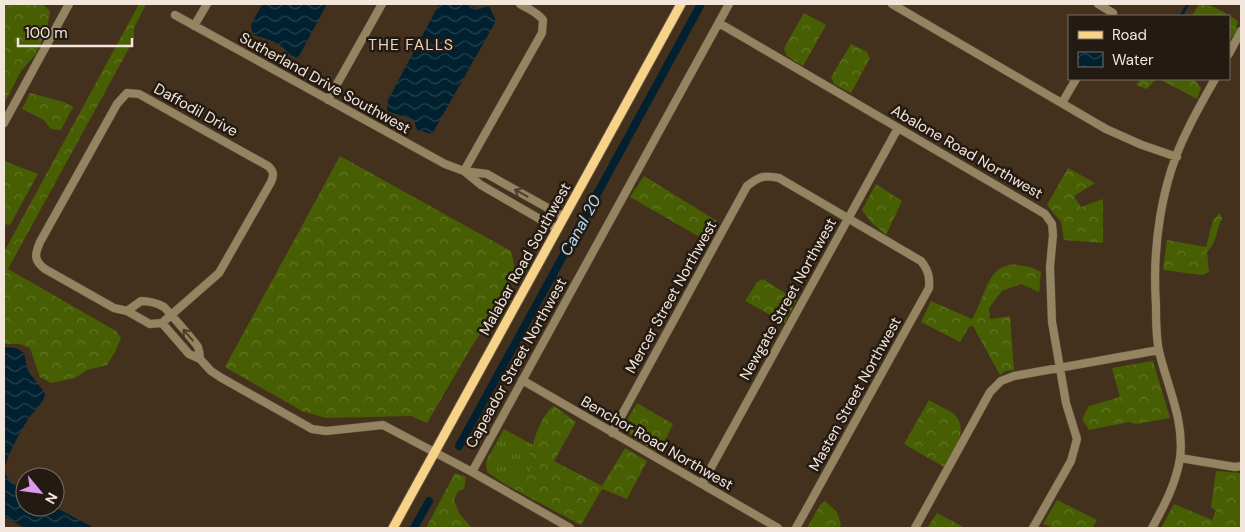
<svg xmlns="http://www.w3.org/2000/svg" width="1245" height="532" viewBox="0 0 1245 532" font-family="'DM Sans',sans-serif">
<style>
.grass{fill:url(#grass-tufts)}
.forest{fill:url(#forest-crowns)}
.water{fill:url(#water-waves)}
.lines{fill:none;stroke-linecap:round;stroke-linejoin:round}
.stream{stroke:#012130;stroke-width:2.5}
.canal{stroke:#012130;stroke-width:8}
.minor-casing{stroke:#5f4e3c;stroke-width:9}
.major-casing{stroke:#5f4e3c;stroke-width:11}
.minor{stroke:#958461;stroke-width:8}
.major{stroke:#f7d289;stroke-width:9}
.oneway{stroke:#4b3f2e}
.labels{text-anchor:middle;stroke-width:5;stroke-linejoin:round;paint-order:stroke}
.street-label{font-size:15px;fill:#f3e7dc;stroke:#231a12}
.neighbourhood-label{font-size:16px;letter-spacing:1px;fill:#ebd4be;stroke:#231a12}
.water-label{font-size:16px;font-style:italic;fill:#b1def8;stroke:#231a12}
</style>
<defs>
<pattern id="grass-tufts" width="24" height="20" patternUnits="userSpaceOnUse" patternTransform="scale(1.25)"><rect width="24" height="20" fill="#475f02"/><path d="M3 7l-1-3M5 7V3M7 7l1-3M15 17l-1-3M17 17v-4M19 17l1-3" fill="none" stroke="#627626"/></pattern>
<pattern id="forest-crowns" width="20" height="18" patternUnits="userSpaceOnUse" patternTransform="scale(1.25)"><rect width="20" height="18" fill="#475f02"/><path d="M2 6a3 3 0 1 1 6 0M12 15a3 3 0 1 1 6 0" fill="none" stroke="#627626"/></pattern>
<pattern id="water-waves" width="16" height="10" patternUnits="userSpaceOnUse" patternTransform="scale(1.25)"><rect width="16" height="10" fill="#012130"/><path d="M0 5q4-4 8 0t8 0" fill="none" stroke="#26414d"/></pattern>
</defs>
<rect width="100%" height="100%" fill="#43311e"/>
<!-- grass -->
<path class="grass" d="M 504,429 L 533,445 L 529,455 L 535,462 L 528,475 L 512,479 L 506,485 L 487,472 L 486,461 Z"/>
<!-- forest -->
<path class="forest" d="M 4,4 L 42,4 L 50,11 L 47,30 L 36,54 L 21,71 L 4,104 Z
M 139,4 L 146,4 L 134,28 L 134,39 L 8,269 L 116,331 L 121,338 L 115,352 L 107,365 L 87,370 L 75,378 L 51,383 L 40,377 L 30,348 L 19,344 L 4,344 L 4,252 Z
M 1199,4 C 1214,4 1226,14 1238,21 L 1236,32 L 1229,41 L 1229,16 L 1192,16 Z
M 804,13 L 826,25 L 803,66 L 787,56 L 784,48 Z
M 851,44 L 867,52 L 870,58 L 851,93 L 834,84 L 831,77 Z
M 1140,79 L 1194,79 L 1201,88 L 1197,99 L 1161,80 L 1155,80 L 1147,89 L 1136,85 Z
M 30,93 L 64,102 L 73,107 L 61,130 L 51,129 L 44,120 L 22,109 Z
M 340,156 L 511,251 L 517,277 L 472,346 L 427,423 L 411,416 L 326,418 L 302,411 L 225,367 Z
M 4,161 L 38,174 L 10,225 L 4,224 Z
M 1068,168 L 1095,183 L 1074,196 L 1081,207 L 1103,199 L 1103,243 L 1064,240 L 1061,222 L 1047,205 Z
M 644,176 L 717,221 L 716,231 L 703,239 L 630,197 Z
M 876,184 L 902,201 L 886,235 L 871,222 L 862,210 Z
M 1220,213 L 1222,219 C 1215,232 1218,241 1207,252 L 1209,272 L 1202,275 L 1163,270 L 1167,240 L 1206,247 L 1213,220 Z
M 1011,264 L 1030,267 L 1041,272 L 1039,292 L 1021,284 L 1002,291 L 989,308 L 990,319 L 1010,316 L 1014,370 L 1006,371 L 1000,375 L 973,326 L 969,327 L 960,342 L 921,322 L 931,301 L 972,319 C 981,306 986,278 999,269 C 1002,267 1007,266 1011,264 Z
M 763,279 L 796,300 L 785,323 L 745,301 L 757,282 Z
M 1153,361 L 1170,418 L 1136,424 L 1129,422 L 1089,430 L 1082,419 L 1089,406 L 1120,397 L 1112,368 Z
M 929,400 C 935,404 952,411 956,416 C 969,432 952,454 944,467 L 904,444 Z
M 637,403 L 673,424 L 659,453 C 650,448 625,436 626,425 C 627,418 634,409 637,403 Z
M 554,406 L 576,422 L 554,461 L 602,486 L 625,448 L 647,461 L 627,499 L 602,489 L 581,525 L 506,485 L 512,479 L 528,474 L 535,462 L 529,455 C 535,439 540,416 554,406 Z
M 1216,471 L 1241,473 L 1241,528 L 1161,528 L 1174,504 L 1212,520 L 1216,511 L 1211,507 Z
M 455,473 L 466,477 L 464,489 L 458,491 L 454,500 L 459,513 L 472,528 L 426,528 Z
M 1057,500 L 1097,520 L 1092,528 L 1055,528 L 1043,524 Z
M 825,501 L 837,512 L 841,525 L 839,528 L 807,528 L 820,505 Z
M 937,513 L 965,528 L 927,528 Z"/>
<!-- water -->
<path class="water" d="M 262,4 L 327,4 L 298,58 C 289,56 288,51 281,46 C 273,40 263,38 253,35 L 251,25 Z
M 439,4 L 468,4 L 478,9 L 489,6 L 496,21 L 432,134 L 417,130 L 414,120 L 387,111 L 388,100 Z
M 4,347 L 16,348 L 24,353 L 28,371 L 45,393 C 45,401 36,409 31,415 C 24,424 3,462 5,472 C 8,482 17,486 25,490 L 25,507 L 55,507 L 94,528 L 25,528 L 4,517 Z"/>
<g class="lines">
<!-- stream -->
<path class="stream" d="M 1181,16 L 1188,4"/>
<!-- canal -->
<path class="canal" d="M 459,446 L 701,4
M 414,528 L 429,501"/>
<defs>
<path id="minor" d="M 892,4 L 1106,129 L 1142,145 L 1177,157
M 1098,4 L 1113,13
M 175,15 L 445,164 L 464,171 L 487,174 L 564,217
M 719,23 L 1045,214 L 1052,224 L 1053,235 L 1050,267 L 1052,322 L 1066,403 L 1077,439 L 1071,461 L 1033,528
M 194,26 L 207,4
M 1229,54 L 1241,31
M 328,100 L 382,4
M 1062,103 L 1076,79
M 4,123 L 69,4
M 464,171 L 542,33 L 543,20 C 537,12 528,9 520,4
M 465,172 L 481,185 L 557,229
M 127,311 L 114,308 L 45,269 C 33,260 35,254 40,242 L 117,104 L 127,93 L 139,94 L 268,166 C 274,171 274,175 271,182 L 219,273 L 162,323 L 150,324 L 127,311 L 141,301 C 150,301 157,303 164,307 C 168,311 195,342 198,347 C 199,350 200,355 200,359
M 162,323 L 189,354 L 200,359 L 211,371 L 220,377 L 312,429 L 326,431 L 383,425 L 472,472 L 570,528
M 522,380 L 778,528
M 612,433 L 747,186 C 760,176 763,175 779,178 L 921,261 C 928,270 930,276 929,288 L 796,528
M 1180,458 L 1235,467 L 1241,466
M 472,472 L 729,4
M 702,484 L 898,128
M 915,528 L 990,392 L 1001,381 L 1014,376 L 1159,350
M 1152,528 C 1164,506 1176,484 1180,458 C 1185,421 1167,386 1159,351 C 1156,337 1156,321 1156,306 C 1152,247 1161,182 1188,129 C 1196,112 1206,95 1215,79"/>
<path id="major" d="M 393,528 L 681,4"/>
</defs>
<!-- minor casing -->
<use href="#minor" class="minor-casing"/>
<!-- major casing -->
<use href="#major" class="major-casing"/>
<!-- minor -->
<use href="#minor" class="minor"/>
<!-- major -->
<use href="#major" class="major"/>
</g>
<!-- one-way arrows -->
<defs><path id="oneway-shaft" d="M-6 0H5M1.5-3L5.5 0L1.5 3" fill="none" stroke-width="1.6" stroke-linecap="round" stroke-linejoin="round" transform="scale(1.25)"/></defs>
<g class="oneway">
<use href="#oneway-shaft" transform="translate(521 193) rotate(-151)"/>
<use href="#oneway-shaft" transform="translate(188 335) rotate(-131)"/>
</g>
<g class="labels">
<!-- street labels -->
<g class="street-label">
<text transform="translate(325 83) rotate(29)" y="5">Sutherland Drive Southwest</text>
<text transform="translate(196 110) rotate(29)" y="5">Daffodil Drive</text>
<text transform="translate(967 152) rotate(30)" y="5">Abalone Road Northwest</text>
<text transform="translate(525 259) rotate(-61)" y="5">Malabar Road Southwest</text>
<text transform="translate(671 297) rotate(-61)" y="5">Mercer Street Northwest</text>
<text transform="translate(788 299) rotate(-61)" y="5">Newgate Street Northwest</text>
<text transform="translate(516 363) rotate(-61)" y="5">Capeador Street Northwest</text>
<text transform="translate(855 394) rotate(-61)" y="5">Masten Street Northwest</text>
<text transform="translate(657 443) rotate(30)" y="5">Benchor Road Northwest</text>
</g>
<!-- neighbourhood labels -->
<g class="neighbourhood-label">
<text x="411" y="50">THE FALLS</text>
</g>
<!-- water labels -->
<g class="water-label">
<text transform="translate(580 225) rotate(-61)" y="6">Canal 20</text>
</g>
</g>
<!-- border -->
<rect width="1245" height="532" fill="none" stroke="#f3e7dc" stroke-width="10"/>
<!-- legend -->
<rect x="1068" y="15" width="162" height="65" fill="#231a12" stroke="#766c63"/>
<rect x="1078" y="31" width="25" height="8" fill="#f7d289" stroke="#766c63"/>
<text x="1112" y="40" font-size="15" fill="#f3e7dc">Road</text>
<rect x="1078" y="52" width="25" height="15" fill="url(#water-waves)" stroke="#766c63"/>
<text x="1112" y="65" font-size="15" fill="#f3e7dc">Water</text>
<!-- north arrow -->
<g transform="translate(40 492) rotate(119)"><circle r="24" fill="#231a12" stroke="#766c63"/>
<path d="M0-4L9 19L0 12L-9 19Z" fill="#de98f2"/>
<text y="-8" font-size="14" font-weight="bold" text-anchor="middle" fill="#f3e7dc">N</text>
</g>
<!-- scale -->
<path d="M18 38v8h114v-8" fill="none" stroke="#f3e7dc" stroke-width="2.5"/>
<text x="25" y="38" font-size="15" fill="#f3e7dc" stroke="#231a12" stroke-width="4" paint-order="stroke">100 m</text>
</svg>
